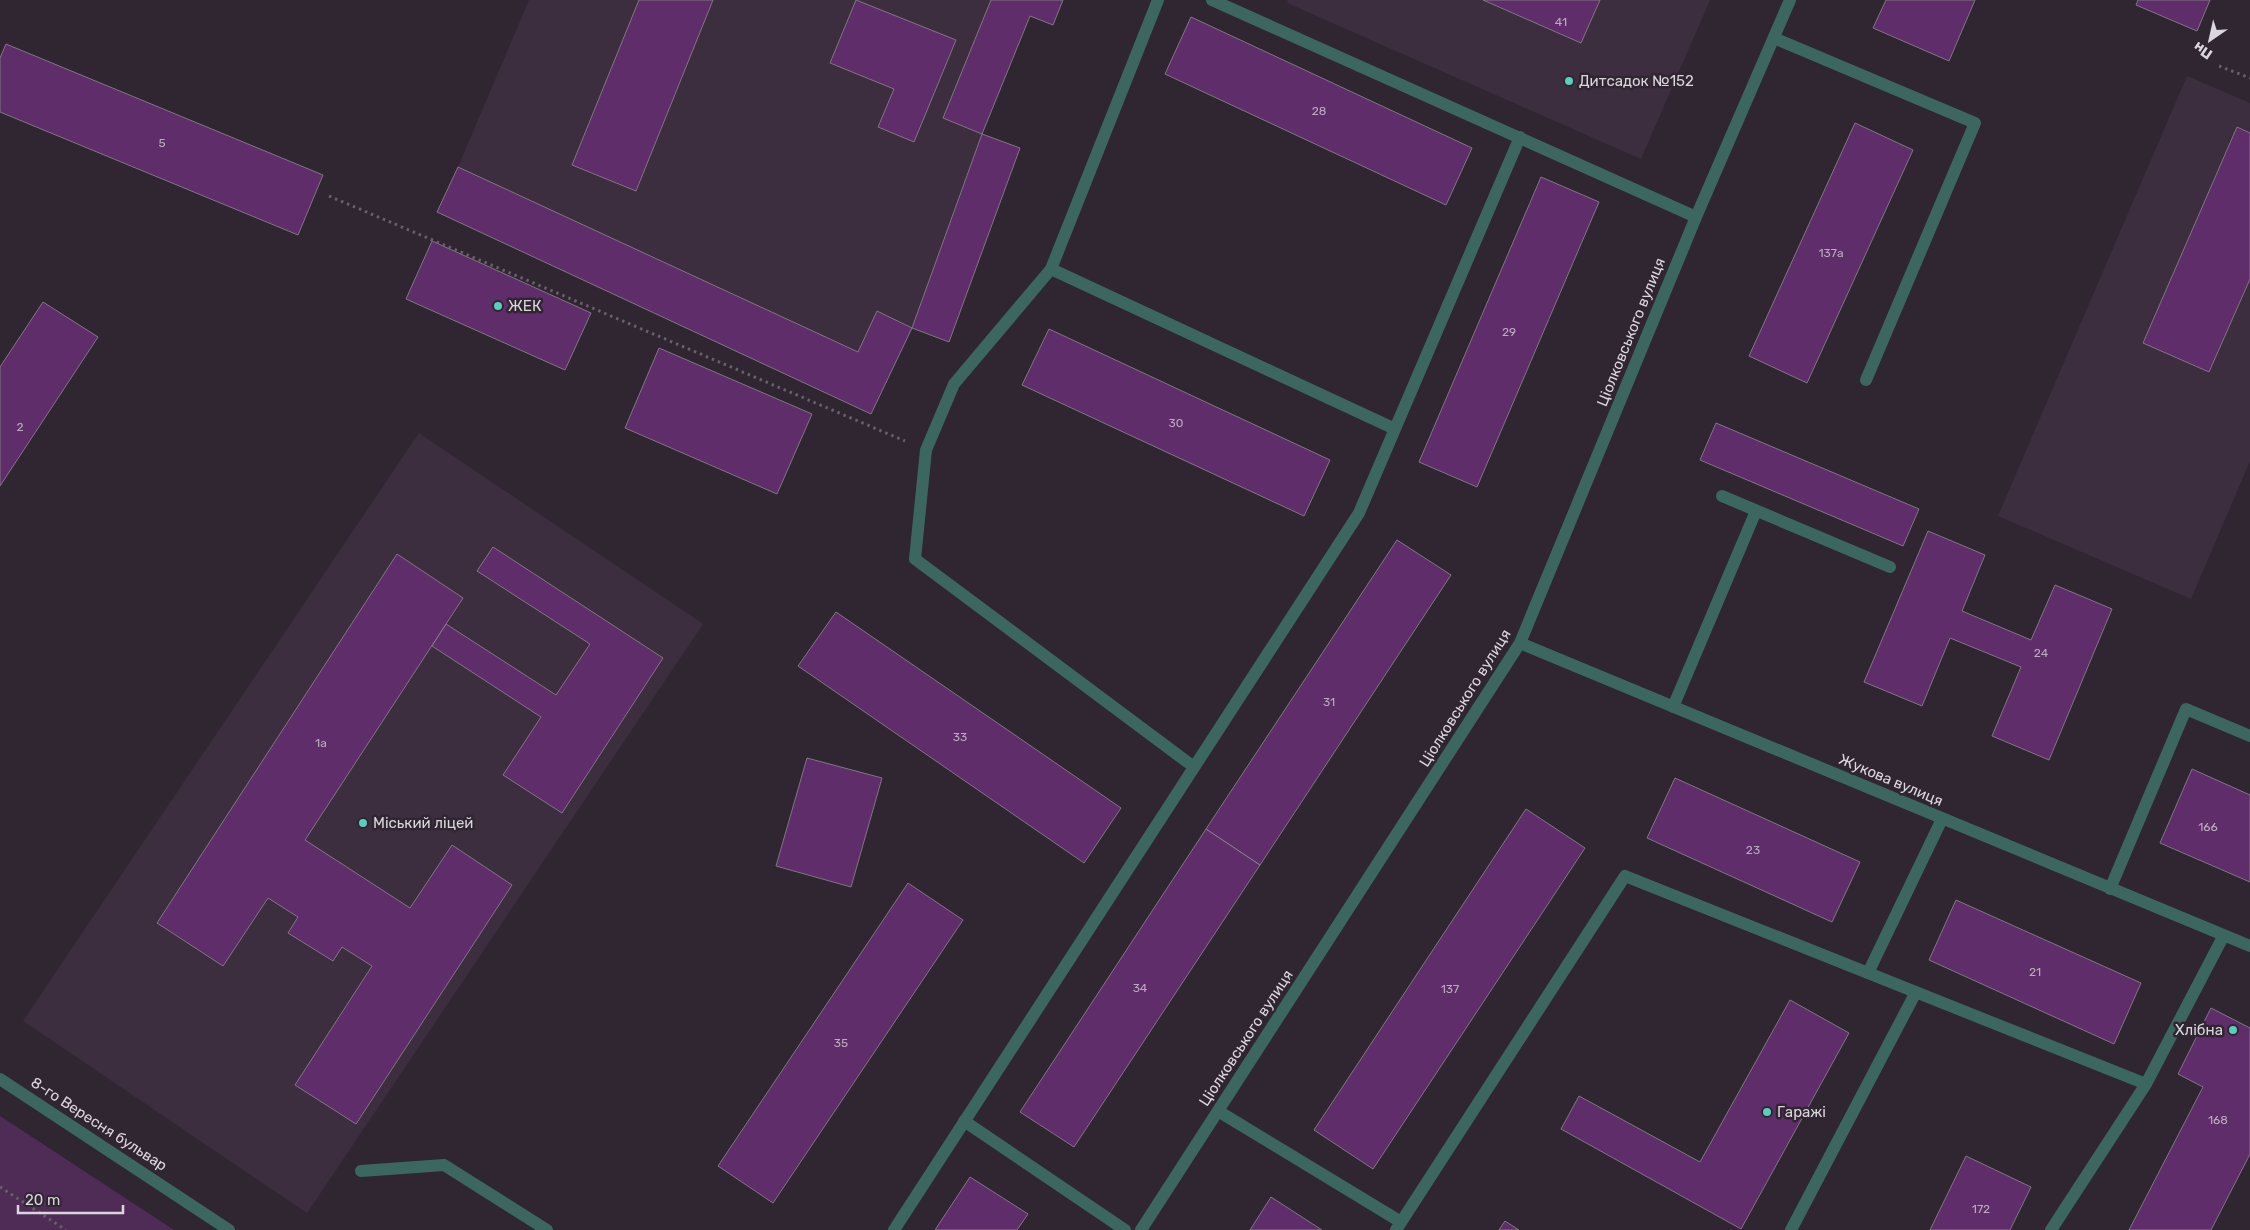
<svg xmlns="http://www.w3.org/2000/svg" width="2250" height="1230" viewBox="0 0 2250 1230" font-family="Rubik,sans-serif">
<style>
.built{fill:#3c2e3f}
.green{fill:#4f2c56}
.building{fill:#5f2d69;stroke:#817684}
.lines{fill:none;stroke-linecap:round;stroke-linejoin:round}
.path{stroke:#675f69;stroke-width:3;stroke-dasharray:2.5 4;stroke-linecap:butt}
.minor{stroke:#3c6760;stroke-width:12}
.poi-dot{fill:#5acebd;stroke:#302632;stroke-width:2}
.labels{text-anchor:middle;stroke-width:5;stroke-linejoin:round;paint-order:stroke}
.number-label{font-size:12px;fill:#bcabc0}
.poi-label{font-size:15px;fill:#dbd5dd;stroke:#302632;text-anchor:start}
.street-label{font-size:15px;fill:#dbd5dd;stroke:#302632}
</style>
<rect width="100%" height="100%" fill="#302632"/>
<!-- built -->
<path class="built" d="M 529,0 L 991,0 L 943,118 L 982,134 L 912,328 L 877,311 L 858,352 L 458,167 Z
M 1288,0 L 1710,0 L 1641,159 L 1287,3 Z
M 2187,76 L 2250,103 L 2250,461 L 2191,599 L 1998,516 Z
M 419,433 L 703,624 L 307,1213 L 23,1021 Z"/>
<!-- green -->
<path class="green" d="M 0,1116 L 174,1230 L 0,1230 Z"/>
<!-- building -->
<path class="building" d="M 639,0 L 713,0 L 636,191 L 572,165 Z
M 856,0 L 956,40 L 914,142 L 878,127 L 894,89 L 830,63 Z
M 991,0 L 1063,0 L 1053,25 L 1030,16 L 982,134 L 943,118 Z
M 1483,0 L 1600,0 L 1581,43 Z
M 1886,0 L 1975,0 L 1949,61 L 1873,28 Z
M 2138,0 L 2210,0 L 2197,31 L 2136,5 Z
M 1191,17 L 1472,148 L 1446,205 L 1165,74 Z
M 6,44 L 323,175 L 298,235 L 0,112 L 0,58 Z
M 1855,123 L 1913,150 L 1807,383 L 1749,356 Z
M 2237,127 L 2250,133 L 2250,279 L 2209,372 L 2143,343 Z
M 982,134 L 1020,148 L 949,342 L 912,328 Z
M 458,167 L 858,352 L 877,311 L 912,328 L 871,414 L 437,212 Z
M 1541,177 L 1599,202 L 1477,487 L 1419,462 Z
M 432,241 L 591,313 L 565,370 L 406,299 Z
M 43,302 L 98,337 L 0,486 L 0,367 Z
M 1049,329 L 1330,460 L 1304,516 L 1022,385 Z
M 659,348 L 812,414 L 777,494 L 625,428 Z
M 1716,423 L 1919,509 L 1903,546 L 1700,460 Z
M 1928,531 L 1985,555 L 1962,611 L 2031,640 L 2055,585 L 2112,609 L 2049,760 L 1992,736 L 2021,667 L 1950,638 L 1922,706 L 1864,682 Z
M 1397,540 L 1451,575 L 1260,865 L 1206,829 Z
M 493,547 L 663,658 L 562,813 L 503,775 L 541,717 L 432,646 L 446,624 L 556,695 L 590,644 L 477,571 Z
M 397,554 L 463,598 L 305,840 L 410,908 L 452,845 L 512,885 L 356,1124 L 295,1085 L 372,966 L 342,947 L 333,961 L 288,933 L 298,917 L 268,898 L 223,966 L 157,923 Z
M 836,612 L 1121,808 L 1084,863 L 798,666 Z
M 807,758 L 882,778 L 851,887 L 776,866 Z
M 2192,769 L 2250,795 L 2250,882 L 2160,843 Z
M 1675,778 L 1860,862 L 1832,922 L 1647,838 Z
M 1526,809 L 1585,848 L 1373,1169 L 1314,1130 Z
M 1206,829 L 1260,865 L 1074,1147 L 1020,1112 Z
M 908,883 L 963,920 L 773,1203 L 718,1166 Z
M 1956,900 L 2141,983 L 2114,1044 L 1929,960 Z
M 1790,1000 L 1849,1033 L 1741,1229 L 1561,1129 L 1579,1096 L 1700,1162 Z
M 2211,1008 L 2250,1028 L 2250,1154 L 2211,1230 L 2129,1230 L 2203,1087 L 2178,1074 Z
M 1966,1156 L 2031,1187 L 2010,1230 L 1930,1230 Z
M 970,1177 L 1028,1214 L 1017,1230 L 935,1230 Z
M 1271,1197 L 1322,1230 L 1250,1230 Z
M 1505,1221 L 1519,1230 L 1499,1230 Z"/>
<g class="lines">
<!-- path -->
<path class="path" d="M 2219,66 L 2250,78
M 329,196 L 905,441
M 0,1187 L 66,1230"/>
<!-- minor -->
<path class="minor" d="M 1158,0 L 1051,269 L 954,384 L 926,450 L 915,559 L 1194,767
M 1212,0 L 1696,217
M 1774,38 L 1975,123 L 1866,380
M 1051,269 L 1395,429
M 1722,496 L 1890,567
M 1520,643 L 2250,946
M 1673,707 L 1756,511
M 2110,889 L 2186,709 L 2250,736
M 1868,973 L 1942,819
M 0,1079 L 229,1230
M 1218,1111 L 1401,1222
M 964,1121 L 1125,1230
M 361,1171 L 444,1165 L 547,1230
M 894,1230 L 1359,513 L 1520,137
M 1141,1230 L 1520,643 L 1696,217 L 1790,0
M 1396,1230 L 1625,876 L 2146,1084
M 1791,1230 L 1916,992
M 2051,1230 L 2146,1084 L 2224,935"/>
</g>
<!-- markers -->
<g class="poi-dot">
<circle cx="1569" cy="81" r="5"/>
<circle cx="498" cy="306" r="5"/>
<circle cx="363" cy="823" r="5"/>
<circle cx="2233" cy="1030" r="5"/>
<circle cx="1767" cy="1112" r="5"/>
</g>
<g class="labels">
<!-- number labels -->
<g class="number-label">
<text x="1561" y="26">41</text>
<text x="1319" y="115">28</text>
<text x="162" y="147">5</text>
<text x="1831" y="257">137а</text>
<text x="1509" y="336">29</text>
<text x="1176" y="427">30</text>
<text x="20" y="431">2</text>
<text x="2041" y="657">24</text>
<text x="1329" y="706">31</text>
<text x="960" y="741">33</text>
<text x="321" y="747">1а</text>
<text x="2208" y="831">166</text>
<text x="1753" y="854">23</text>
<text x="2035" y="976">21</text>
<text x="1140" y="992">34</text>
<text x="1450" y="993">137</text>
<text x="841" y="1047">35</text>
<text x="2218" y="1124">168</text>
<text x="1981" y="1213">172</text>
</g>
<!-- poi labels -->
<g class="poi-label">
<text x="1579" y="86">Дитсадок №152</text>
<text x="508" y="311">ЖЕК</text>
<text x="373" y="828">Міський ліцей</text>
<text x="2223" y="1035" text-anchor="end">Хлібна</text>
<text x="1777" y="1117">Гаражі</text>
</g>
<!-- street labels -->
<g class="street-label">
<text transform="translate(1631 332) rotate(-68)" y="5">Ціолковського вулиця</text>
<text transform="translate(1465 698) rotate(-58)" y="5">Ціолковського вулиця</text>
<text transform="translate(1891 780) rotate(23)" y="5">Жукова вулиця</text>
<text transform="translate(1246 1038) rotate(-57)" y="5">Ціолковського вулиця</text>
<text transform="translate(99 1124) rotate(33)" y="5">8-го Вересня бульвар</text>
</g>
</g>
<!-- north arrow -->
<g transform="translate(2210 40) rotate(214)" stroke="#302632" stroke-width="4" paint-order="stroke">
<path d="M0-4L9 19L0 12L-9 19Z" fill="#dbd5dd"/>
<text y="-8" font-size="14" font-weight="bold" text-anchor="middle" fill="#dbd5dd">Пн</text>
</g>
<!-- scale -->
<path d="M18 1205v8h105v-8" fill="none" stroke="#dbd5dd" stroke-width="2.5"/>
<text x="25" y="1205" font-size="15" fill="#dbd5dd" stroke="#302632" stroke-width="4" paint-order="stroke">20 m</text>
</svg>
